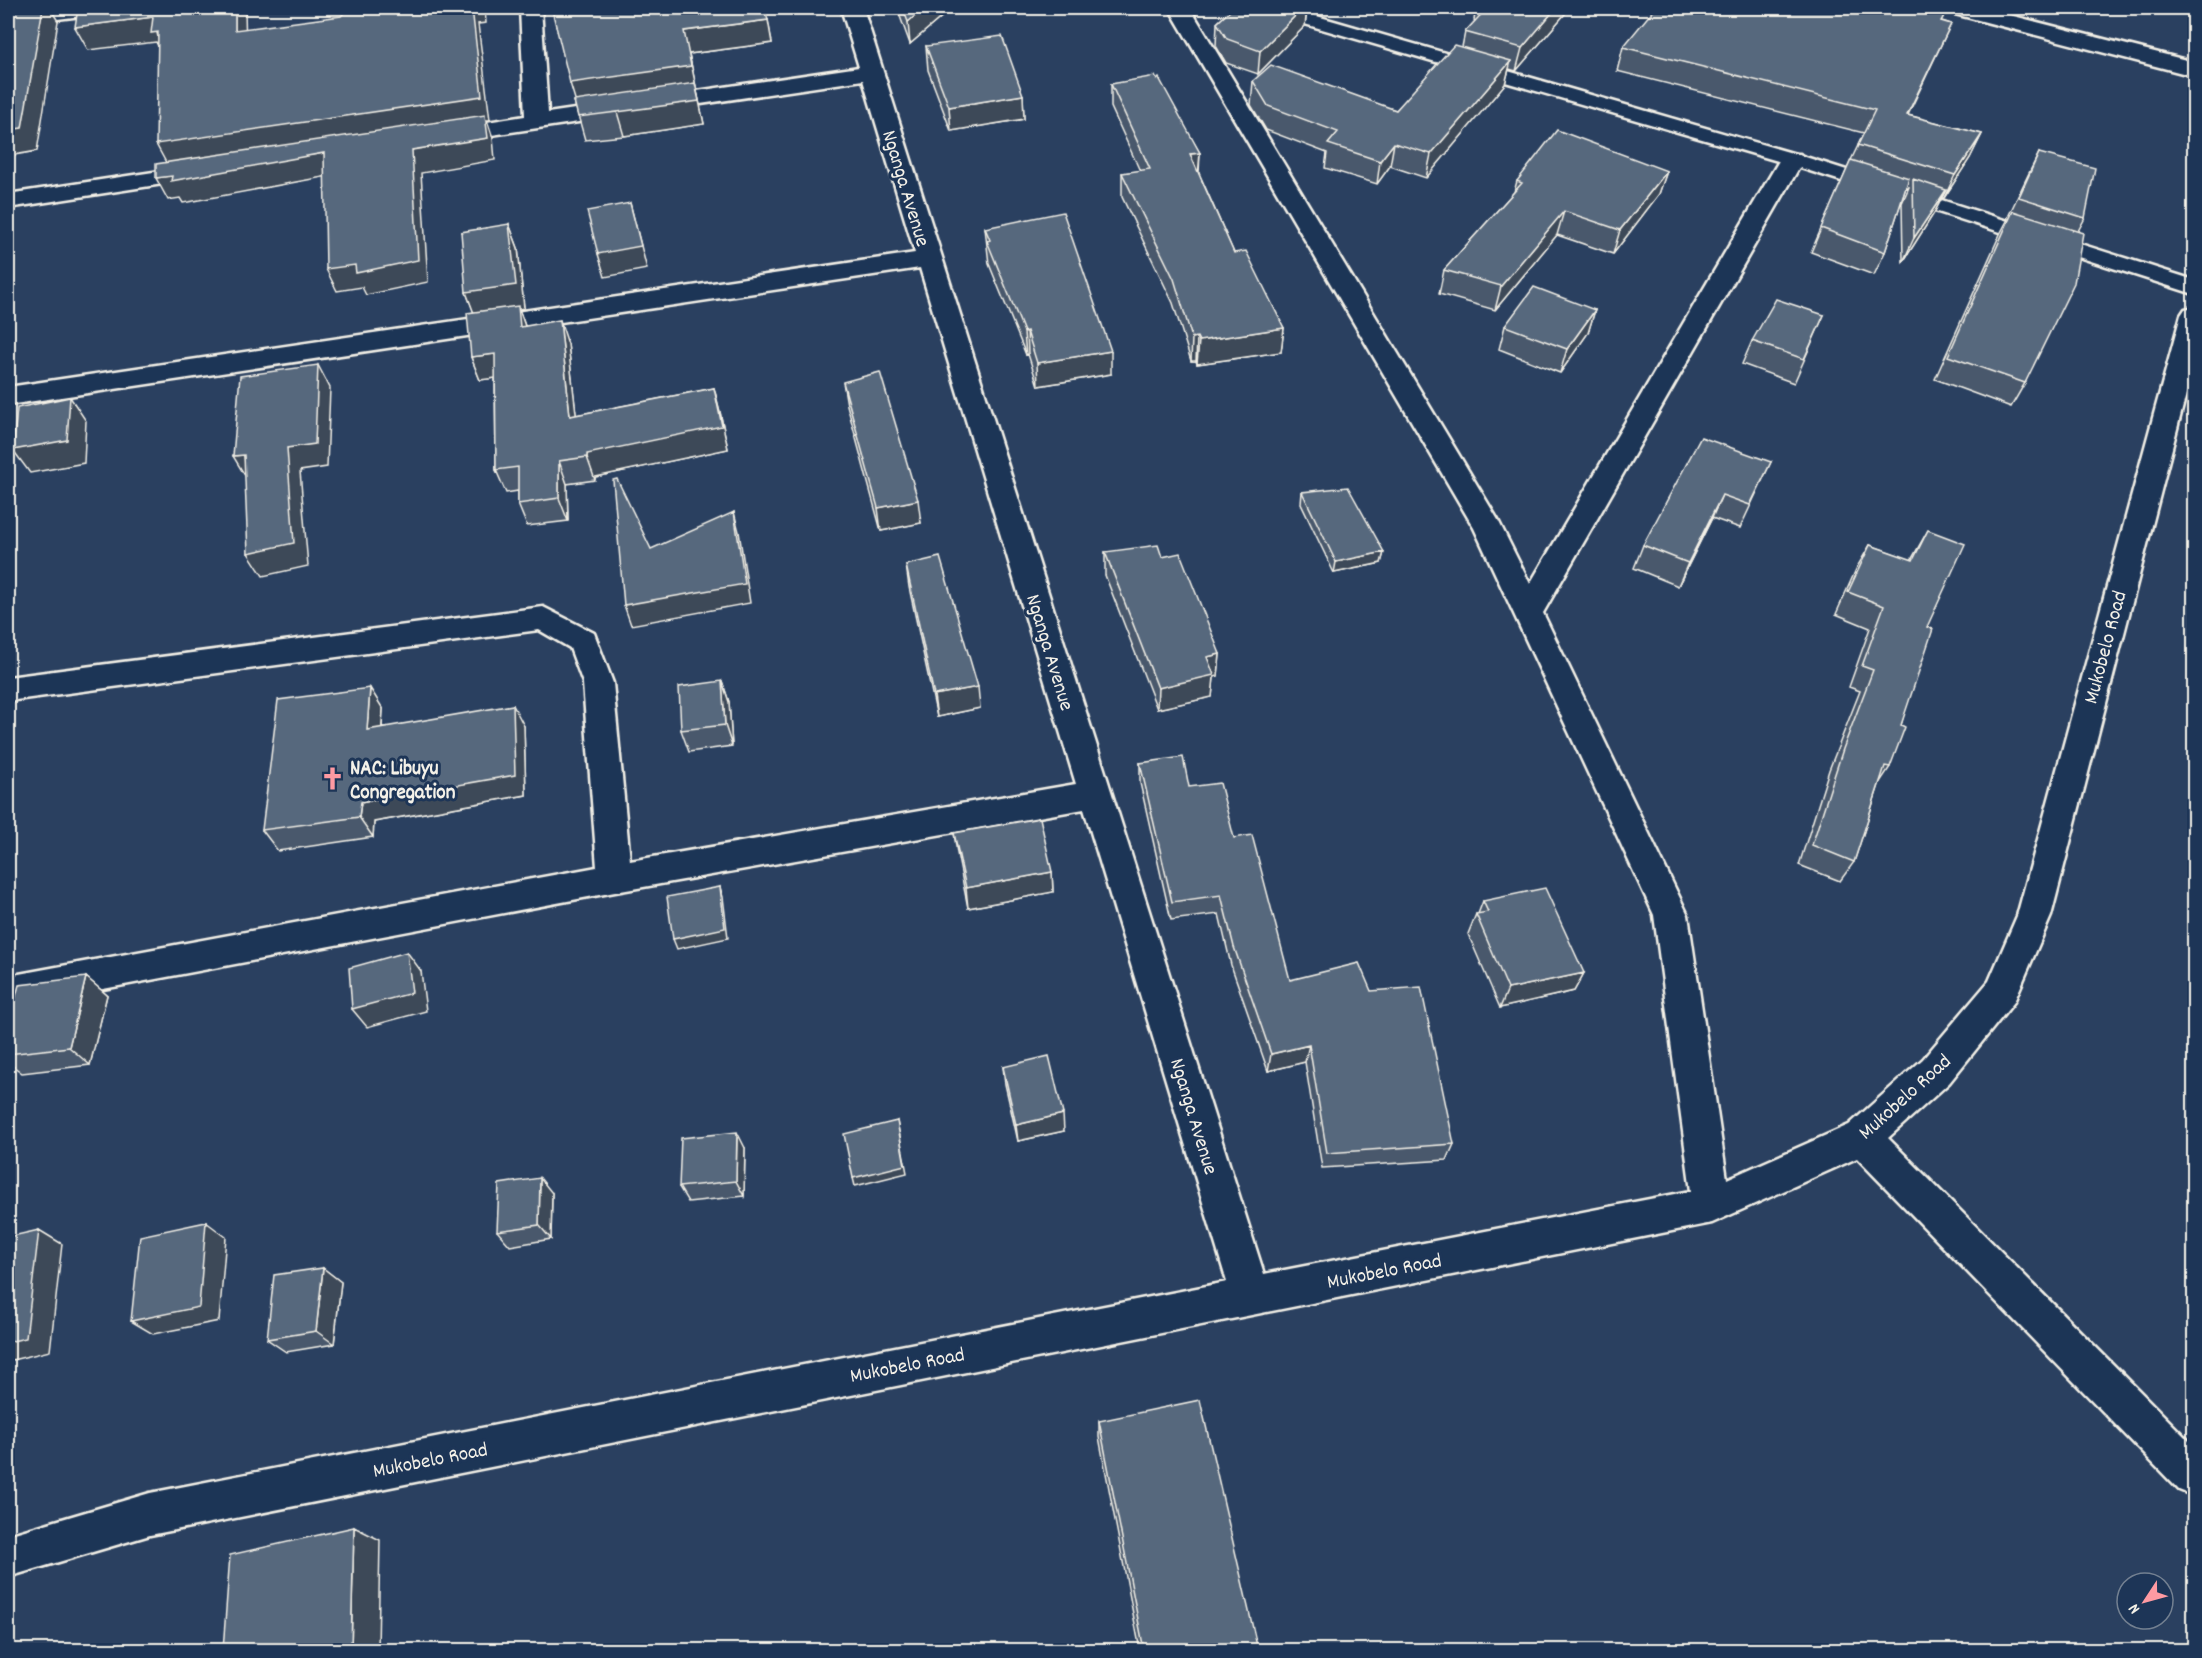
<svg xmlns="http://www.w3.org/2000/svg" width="2202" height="1658" viewBox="0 0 2202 1658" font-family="Dekko,sans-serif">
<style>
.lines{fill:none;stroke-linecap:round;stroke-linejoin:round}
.service-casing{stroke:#f4f1e8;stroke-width:5}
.minor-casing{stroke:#f4f1e8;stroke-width:5}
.service{fill:#1d3557;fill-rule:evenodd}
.minor{fill:#1d3557;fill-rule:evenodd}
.wall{fill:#4a596c;stroke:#f4f1e8;stroke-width:1.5}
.shaded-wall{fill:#3c4858;stroke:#f4f1e8;stroke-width:1.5}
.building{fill:#56677d;stroke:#f4f1e8;stroke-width:1.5}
.labels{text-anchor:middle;stroke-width:6;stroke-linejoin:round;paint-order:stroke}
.street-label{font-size:21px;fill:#f4f1e8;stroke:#1d3557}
.poi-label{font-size:21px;font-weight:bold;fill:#f4f1e8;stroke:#1d3557;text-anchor:start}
</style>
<rect width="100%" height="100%" fill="#2a4060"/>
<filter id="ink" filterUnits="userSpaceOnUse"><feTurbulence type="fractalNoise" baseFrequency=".0167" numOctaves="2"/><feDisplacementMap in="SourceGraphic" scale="12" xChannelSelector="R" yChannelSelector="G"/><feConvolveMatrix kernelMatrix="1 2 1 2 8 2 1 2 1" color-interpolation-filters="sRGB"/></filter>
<g filter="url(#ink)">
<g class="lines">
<defs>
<path id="service" d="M 1261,8 L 1289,8 L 1799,155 L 2194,280 L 2194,294 L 1785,163 L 1263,12 Z"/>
<path id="minor" d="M 49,8 L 109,8 L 106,13 L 98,14 L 8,25 L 8,13 Z
M 520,8 L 541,8 L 548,113 L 859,67 L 841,8 L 863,8 L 1264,1274 L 1691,1191 L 1654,915 L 1474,528 L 1169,8 L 1190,8 L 1498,520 L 1530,584 L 1780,159 L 1784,154 L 1800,154 L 1804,159 L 1543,613 L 1688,915 L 1727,1179 L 1849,1125 L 1923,1059 L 1989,981 L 2017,916 L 2181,315 L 2185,309 L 2194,307 L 2194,363 L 2051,916 L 2014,1002 L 1949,1083 L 1888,1138 L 2194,1446 L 2194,1496 L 2179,1490 L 1857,1158 L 1712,1223 L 150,1535 L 8,1577 L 8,1535 L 150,1493 L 1227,1282 L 1084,809 L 615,892 L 8,1007 L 8,976 L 597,867 L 583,683 L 570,648 L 539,630 L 8,701 L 8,677 L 543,607 L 594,633 L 613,683 L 630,861 L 1076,784 L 920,268 L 8,405 L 8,387 L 915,253 L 863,80 L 444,142 L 436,140 L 432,135 L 436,130 L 525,116 Z
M 1948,8 L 1982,8 L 2194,62 L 2194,76 L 1951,13 Z
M 200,165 L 208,167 L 212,172 L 208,177 L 8,208 L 8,194 Z"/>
</defs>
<!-- service casing -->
<use href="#service" class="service-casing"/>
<!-- minor casing -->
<use href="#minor" class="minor-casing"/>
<!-- service -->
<use href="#service" class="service"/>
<!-- minor -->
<use href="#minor" class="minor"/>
</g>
<!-- wall -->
<path class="wall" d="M 897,8 L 952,8 L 910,44 Z
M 1233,8 L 1323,8 L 1317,14 L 1307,11 L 1305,26 L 1258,74 L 1226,63 L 1216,46 L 1217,23 Z
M 1476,8 L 1570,8 L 1516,71 L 1509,69 L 1505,84 L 1426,178 L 1390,166 L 1377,184 L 1325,168 L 1327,153 L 1266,130 L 1251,105 L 1253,81 L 1396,110 L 1462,47 L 1465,32 L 1475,21 L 1474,20 Z
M 768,20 L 772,43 L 689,54 L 704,124 L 624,136 L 585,140 L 574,101 Z
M 1942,21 L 1951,24 L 1908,115 L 1982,134 L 1970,158 L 1944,198 L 1942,198 L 1934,213 L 1903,262 L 1902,203 L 1909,187 L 1906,187 L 1885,252 L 1874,275 L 1811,252 L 1851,160 L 1864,133 L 1617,71 L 1623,47 Z
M 926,46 L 1023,95 L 1024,119 L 951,131 L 928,70 Z
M 1157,80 L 1200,153 L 1199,173 L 1234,253 L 1284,328 L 1281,352 L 1197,364 L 1196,361 L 1191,361 L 1173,303 L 1122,197 L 1122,173 L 1140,171 L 1111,107 L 1111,84 Z
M 2039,153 L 2085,218 L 2078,231 L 2025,383 L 2011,407 L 1935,379 L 2000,234 L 2008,219 L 2007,219 L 2028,175 Z
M 1667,171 L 1659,194 L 1613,254 L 1557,235 L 1495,310 L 1439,294 L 1444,270 L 1514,192 L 1517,181 Z
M 509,224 L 518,248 L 524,308 L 519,309 L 525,326 L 568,344 L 576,415 L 714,388 L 720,412 L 728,449 L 595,477 L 595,480 L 567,484 L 568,521 L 527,526 L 518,504 L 518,491 L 506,493 L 496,470 L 495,378 L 480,380 L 471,357 L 474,312 L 466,292 Z
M 985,228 L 1111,374 L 1038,386 L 1028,354 L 1026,355 L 989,264 Z
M 1595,310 L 1588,333 L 1560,373 L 1499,349 L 1505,326 Z
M 1824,315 L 1794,383 L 1742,364 L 1752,341 Z
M 843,382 L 921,523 L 881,531 L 847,405 Z
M 1771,462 L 1740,528 L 1712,518 L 1678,586 L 1634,568 L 1643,545 Z
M 1302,492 L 1384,552 L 1381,563 L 1334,573 L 1301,504 Z
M 1928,530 L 1927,627 L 1890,767 L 1880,782 L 1854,862 L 1840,881 L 1799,865 L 1829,770 L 1860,691 L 1849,687 L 1870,628 L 1836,614 L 1857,567 L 1870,545 L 1911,560 Z
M 1105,552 L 1162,557 L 1220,654 L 1218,676 L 1214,677 L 1212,697 L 1157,709 L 1105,575 Z
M 906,565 L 980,708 L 937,717 L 909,587 Z
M 722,681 L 729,702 L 732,746 L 689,752 L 681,730 Z
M 383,709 L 382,727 L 524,726 L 526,795 L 374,822 L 373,837 L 278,851 L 262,830 Z
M 1140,763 L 1189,787 L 1234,838 L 1290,980 L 1371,991 L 1454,1144 L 1447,1160 L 1322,1168 L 1305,1062 L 1268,1071 L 1231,965 L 1219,914 L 1171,920 L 1140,783 Z
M 954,833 L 1052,872 L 1053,892 L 968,908 L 957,853 Z
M 1483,901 L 1584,973 L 1574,991 L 1500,1008 L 1468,934 L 1476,914 L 1478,914 Z
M 86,977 L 107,995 L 90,1065 L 22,1073 L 8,1062 L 8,1025 Z
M 1003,1067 L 1064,1131 L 1018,1141 L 1005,1084 Z
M 745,1148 L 744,1196 L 688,1202 L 679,1187 Z
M 552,1193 L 551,1239 L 510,1246 L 497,1231 Z
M 323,1268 L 341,1282 L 334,1344 L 286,1352 L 267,1339 Z
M 1099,1421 L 1258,1650 L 1140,1650 L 1099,1437 Z"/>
<!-- shaded-wall -->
<path class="shaded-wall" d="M 43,8 L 50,8 L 58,21 L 37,151 L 8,156 L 8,130 Z
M 235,8 L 245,8 L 246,53 L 235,30 Z
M 472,8 L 485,8 L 486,23 L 478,24 L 490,120 L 487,120 L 493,138 L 495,160 L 421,173 L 428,282 L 366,295 L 362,287 L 337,291 L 326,269 L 412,150 L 485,121 L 169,168 L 156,144 Z
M 924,8 L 952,8 L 910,44 L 908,22 Z
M 1303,8 L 1307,8 L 1305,26 L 1258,74 L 1260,51 Z
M 1318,8 L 1323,8 L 1317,14 Z
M 1556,8 L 1570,8 L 1516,71 L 1522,48 Z
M 153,17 L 163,57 L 156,42 L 88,50 L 75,27 Z
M 768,20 L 772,43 L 689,54 L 704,124 L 624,136 L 617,112 L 577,106 L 570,83 L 684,31 Z
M 1511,61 L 1505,84 L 1426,178 L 1431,154 Z
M 1023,95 L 1024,119 L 951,131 L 949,107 Z
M 1982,134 L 1970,158 L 1944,198 L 1955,175 Z
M 1394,143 L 1390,166 L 1377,184 L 1380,161 Z
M 324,153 L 334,175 L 183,203 L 180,198 L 168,200 L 156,178 Z
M 1200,153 L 1198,176 L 1190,154 Z
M 1667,171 L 1659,194 L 1613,254 L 1620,230 Z
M 1946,190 L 1934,213 L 1903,262 L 1914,238 Z
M 630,203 L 647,269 L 605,277 L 598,254 Z
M 1564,211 L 1557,235 L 1495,310 L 1501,286 Z
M 509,224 L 518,248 L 524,308 L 519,309 L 526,329 L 475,316 L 466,292 Z
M 1595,310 L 1588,333 L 1560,373 L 1567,349 Z
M 560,320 L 568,344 L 579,439 L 570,416 Z
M 1284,328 L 1281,352 L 1197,364 L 1199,341 Z
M 1027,331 L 1028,354 L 1026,355 L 1024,332 Z
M 1197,337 L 1196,361 L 1191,361 L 1192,338 Z
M 1111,351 L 1111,374 L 1038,386 L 1037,363 Z
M 495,354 L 504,377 L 480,380 L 471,357 Z
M 318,365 L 330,388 L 327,467 L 300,471 L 308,566 L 263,576 L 248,553 Z
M 714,388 L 720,412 L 728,449 L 595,477 L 595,480 L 587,457 L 587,454 Z
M 70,397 L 86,421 L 84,463 L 30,473 L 13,450 Z
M 244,455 L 247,479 L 233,456 Z
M 559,461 L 567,484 L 568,521 L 559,498 Z
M 1722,495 L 1712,518 L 1678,586 L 1688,563 Z
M 918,500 L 921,523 L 881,531 L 878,508 Z
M 734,512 L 739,532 L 750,603 L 631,625 L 624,605 Z
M 1384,552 L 1381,563 L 1334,573 L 1336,562 Z
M 1220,654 L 1218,676 L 1214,677 L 1212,697 L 1157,709 L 1158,688 L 1207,657 Z
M 722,681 L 729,702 L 732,746 L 725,725 Z
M 978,687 L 980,708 L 937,717 L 934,695 Z
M 370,688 L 383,709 L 380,751 L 367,730 Z
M 513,705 L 524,726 L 526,795 L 374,822 L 373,837 L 359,817 L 361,802 Z
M 1052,872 L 1053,892 L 968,908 L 966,888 Z
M 720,887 L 723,897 L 728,938 L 677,949 L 673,939 Z
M 407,952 L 421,971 L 426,1011 L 367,1027 L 352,1009 Z
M 1584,973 L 1574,991 L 1500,1008 L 1508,989 Z
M 86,977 L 107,995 L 90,1065 L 69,1047 Z
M 1309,1045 L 1305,1062 L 1268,1071 L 1271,1054 Z
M 1063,1114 L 1064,1131 L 1018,1141 L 1016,1125 Z
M 897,1121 L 907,1173 L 855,1186 L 853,1178 Z
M 737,1132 L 745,1148 L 744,1196 L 736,1181 Z
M 540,1178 L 552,1193 L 551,1239 L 539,1225 Z
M 206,1222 L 226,1237 L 219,1321 L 153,1334 L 131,1321 Z
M 39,1230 L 62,1244 L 50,1351 L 8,1361 L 8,1342 Z
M 323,1268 L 341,1282 L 334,1344 L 316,1331 Z
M 354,1527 L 380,1540 L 378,1650 L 351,1650 Z"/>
<!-- building -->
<path class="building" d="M 8,8 L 43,8 L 22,128 L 8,130 Z
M 78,8 L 235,8 L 235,30 L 341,16 L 344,13 L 344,8 L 472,8 L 482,96 L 156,144 L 158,32 L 151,33 L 153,17 L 75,27 Z
M 567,8 L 764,8 L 768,20 L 684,31 L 691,66 L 570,83 L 552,10 Z
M 903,8 L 924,8 L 908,22 Z
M 1233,8 L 1303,8 L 1260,51 L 1227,39 L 1217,23 Z
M 1487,8 L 1556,8 L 1522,48 L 1465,32 Z
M 1655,8 L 1914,8 L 1944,16 L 1941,21 L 1951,24 L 1907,115 L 1982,134 L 1955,175 L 1858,145 L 1875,110 L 1623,47 Z
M 1002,36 L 1023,95 L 949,107 L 926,46 Z
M 1454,45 L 1511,61 L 1431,154 L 1394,143 L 1380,161 L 1328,144 L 1338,132 L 1268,106 L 1253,81 L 1271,65 L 1396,110 Z
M 1155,76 L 1157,80 L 1159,78 L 1200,153 L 1190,154 L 1234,253 L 1246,251 L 1284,328 L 1199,341 L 1197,337 L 1192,338 L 1174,279 L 1122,173 L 1150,169 L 1111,84 Z
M 695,83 L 699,101 L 617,112 L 578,117 L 574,101 Z
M 485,115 L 488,138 L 412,150 L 418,260 L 356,273 L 355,265 L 326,269 L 324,153 L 171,181 L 172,176 L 156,178 L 156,164 Z
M 1557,130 L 1667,171 L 1620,230 L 1564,211 L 1501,286 L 1444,270 L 1522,183 L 1517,181 Z
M 2039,153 L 2095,168 L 2085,218 L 2019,197 Z
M 1851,160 L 1909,178 L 1885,252 L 1821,228 Z
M 1913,179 L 1946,190 L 1914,238 Z
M 630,203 L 641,246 L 598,254 L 587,211 Z
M 2013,211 L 2083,233 L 2074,283 L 2025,383 L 1948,356 Z
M 1063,212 L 1111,351 L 1037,363 L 1027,331 L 1024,332 L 987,241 L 990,240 L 985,228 Z
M 509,224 L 516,285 L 466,292 L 461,232 Z
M 1534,287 L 1595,310 L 1567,349 L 1505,326 Z
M 1776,299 L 1824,315 L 1804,359 L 1752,341 Z
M 518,306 L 520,327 L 560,320 L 570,416 L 714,388 L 722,426 L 587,454 L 587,457 L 559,461 L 559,498 L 518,504 L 518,467 L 496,470 L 495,354 L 471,357 L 467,313 Z
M 318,365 L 315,444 L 287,448 L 294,543 L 248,553 L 244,455 L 233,456 L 240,376 Z
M 880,372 L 918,500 L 878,508 L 843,382 Z
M 70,397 L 67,440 L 13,450 L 17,408 Z
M 1701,437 L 1771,462 L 1750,505 L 1722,495 L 1688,563 L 1643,545 Z
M 617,479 L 651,549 L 734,512 L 745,584 L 624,605 L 613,480 Z
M 1348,487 L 1384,552 L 1336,562 L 1302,492 Z
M 1928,530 L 1965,544 L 1927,627 L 1933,629 L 1901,725 L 1905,727 L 1890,767 L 1885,766 L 1854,862 L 1812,845 L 1843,749 L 1873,670 L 1862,666 L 1884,606 L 1848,592 L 1870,545 L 1913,560 Z
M 1158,545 L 1162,557 L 1180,553 L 1220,654 L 1207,657 L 1214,675 L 1158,688 L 1105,552 Z
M 940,557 L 978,687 L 934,695 L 906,565 Z
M 722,681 L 725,725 L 681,730 L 679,687 Z
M 370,688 L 367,730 L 513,705 L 515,775 L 361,802 L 359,817 L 262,830 L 278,700 Z
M 1183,757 L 1189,787 L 1220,783 L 1234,838 L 1252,835 L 1290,980 L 1359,963 L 1371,991 L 1421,987 L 1454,1144 L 1327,1153 L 1309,1045 L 1271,1054 L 1234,947 L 1221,895 L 1172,902 L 1140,763 Z
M 1040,818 L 1052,872 L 966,888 L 954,833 Z
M 720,887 L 725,928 L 673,939 L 667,897 Z
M 1545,888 L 1584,973 L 1508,989 L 1476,914 L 1488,912 L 1483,901 Z
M 407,952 L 412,993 L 352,1009 L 349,968 Z
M 86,977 L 69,1047 L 8,1054 L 8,1025 L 19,985 Z
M 1049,1056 L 1063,1114 L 1016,1125 L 1003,1067 Z
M 897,1121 L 905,1165 L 853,1178 L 844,1134 Z
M 737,1132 L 736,1181 L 679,1187 L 681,1138 Z
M 540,1178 L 539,1225 L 497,1231 L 499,1184 Z
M 206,1222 L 199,1307 L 131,1321 L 140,1236 Z
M 39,1230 L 26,1338 L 8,1342 L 8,1237 Z
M 323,1268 L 316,1331 L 267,1339 L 274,1275 Z
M 1200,1400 L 1258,1650 L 1144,1650 L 1099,1421 Z
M 354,1527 L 351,1650 L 223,1650 L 230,1555 Z"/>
</g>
<!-- icons -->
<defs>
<symbol id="church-bare" viewBox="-9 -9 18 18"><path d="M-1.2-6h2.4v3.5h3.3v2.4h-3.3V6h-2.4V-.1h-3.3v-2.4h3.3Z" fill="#ff9aa2" stroke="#1d3557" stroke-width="2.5" paint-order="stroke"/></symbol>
</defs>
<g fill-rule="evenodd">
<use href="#church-bare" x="316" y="762" width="33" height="33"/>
</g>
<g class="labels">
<!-- street labels -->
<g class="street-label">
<text transform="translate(907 188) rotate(73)" y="7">Nganga Avenue</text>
<text transform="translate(2104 647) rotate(-75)" y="7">Mukobelo Road</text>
<text transform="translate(1051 652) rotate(73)" y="7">Nganga Avenue</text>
<text transform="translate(1904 1096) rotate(-42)" y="7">Mukobelo Road</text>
<text transform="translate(1195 1116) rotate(73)" y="7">Nganga Avenue</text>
<text transform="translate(1384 1270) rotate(-11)" y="7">Mukobelo Road</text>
<text transform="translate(907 1364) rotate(-11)" y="7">Mukobelo Road</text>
<text transform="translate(430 1459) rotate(-11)" y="7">Mukobelo Road</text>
</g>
<!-- poi labels -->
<g class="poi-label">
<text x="350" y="774">NAC: Libuyu<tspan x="350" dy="24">Congregation</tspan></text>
</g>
</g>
<!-- margin -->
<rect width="2202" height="1658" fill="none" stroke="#1d3557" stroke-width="30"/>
<rect x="15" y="15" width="2172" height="1628" fill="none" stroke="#f4f1e8" stroke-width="2" filter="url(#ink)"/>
<!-- north arrow -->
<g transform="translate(2145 1601) rotate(234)"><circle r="28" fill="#1d3557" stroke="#738091" stroke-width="1.5"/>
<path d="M0-4.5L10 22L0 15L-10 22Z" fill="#ff9aa2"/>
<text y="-9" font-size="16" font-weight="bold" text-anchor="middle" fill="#f4f1e8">N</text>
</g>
</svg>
